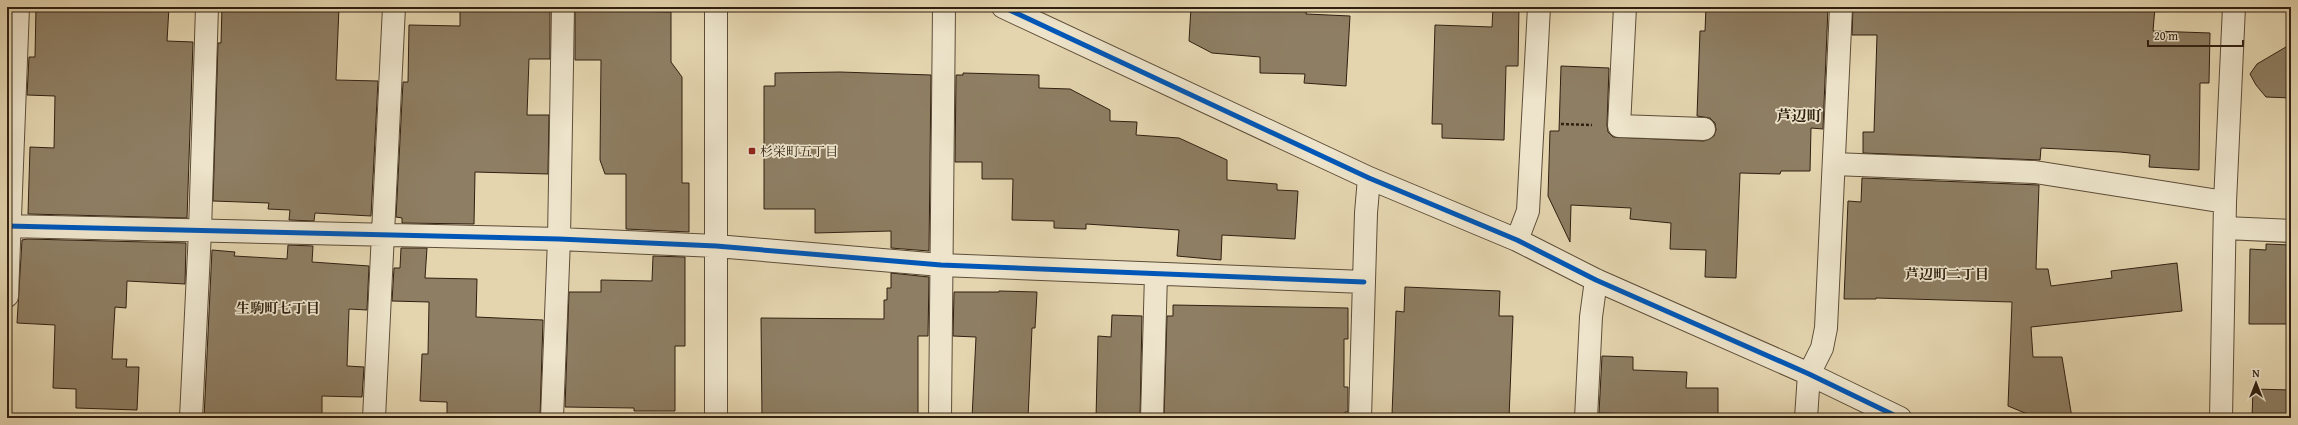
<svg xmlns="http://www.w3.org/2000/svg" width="2298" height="425" viewBox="0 0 2298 425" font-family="'Gentium Book Plus','Noto Serif JP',serif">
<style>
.building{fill:#8e7e63;stroke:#302011}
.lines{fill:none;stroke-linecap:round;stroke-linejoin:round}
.minor-casing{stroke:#5d4d38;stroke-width:24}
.path{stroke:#302011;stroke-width:2.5;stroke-dasharray:3 2;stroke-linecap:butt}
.minor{stroke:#ede4cb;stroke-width:22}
.cycleway-casing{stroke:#ede4cb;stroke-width:8}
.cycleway{stroke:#0057b8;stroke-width:5}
.poi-dot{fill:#8f2418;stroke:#ede4cb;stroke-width:1.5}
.labels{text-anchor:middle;stroke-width:3.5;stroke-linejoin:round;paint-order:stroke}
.poi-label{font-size:13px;fill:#302011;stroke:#ede4cb;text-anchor:start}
.neighbourhood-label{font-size:14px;font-weight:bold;fill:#302011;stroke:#ede4cb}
.quarter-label{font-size:15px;font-weight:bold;fill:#302011;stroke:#ede4cb}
</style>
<rect width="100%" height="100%" fill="#e4d5af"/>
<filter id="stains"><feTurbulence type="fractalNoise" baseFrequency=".005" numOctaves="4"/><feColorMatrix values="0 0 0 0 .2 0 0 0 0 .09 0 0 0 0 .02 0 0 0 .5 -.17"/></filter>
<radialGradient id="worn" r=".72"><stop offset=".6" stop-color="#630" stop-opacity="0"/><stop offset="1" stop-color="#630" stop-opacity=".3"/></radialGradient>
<!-- building -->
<path class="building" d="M 36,7 L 169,7 L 167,41 L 193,42 L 187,218 L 28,214 L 30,147 L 54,148 L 55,96 L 27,95 L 29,57 L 35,57 Z
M 222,7 L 339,7 L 336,80 L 378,81 L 371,216 L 315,213 L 314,221 L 289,220 L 290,210 L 268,209 L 269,203 L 213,201 L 218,43 L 221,43 Z
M 460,7 L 550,7 L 550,59 L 529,59 L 527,115 L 549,115 L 548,174 L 475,172 L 474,224 L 402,223 L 402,218 L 396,217 L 403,82 L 408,82 L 409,25 L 460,26 Z
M 1191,7 L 1307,7 L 1306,14 L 1350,16 L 1346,86 L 1304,83 L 1305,74 L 1260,73 L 1260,57 L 1212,53 L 1189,41 Z
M 1493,7 L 1519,7 L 1518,66 L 1506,66 L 1504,140 L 1442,138 L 1442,124 L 1432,124 L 1435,25 L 1492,27 Z
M 1706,7 L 1828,7 L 1823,129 L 1811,128 L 1810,171 L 1781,171 L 1780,174 L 1740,173 L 1736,278 L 1705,277 L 1706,250 L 1670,249 L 1671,223 L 1630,219 L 1631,208 L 1571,205 L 1570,242 L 1548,196 L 1550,131 L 1559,131 L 1561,66 L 1609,68 L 1607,125 L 1608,132 L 1613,137 L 1704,141 L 1714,136 L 1716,130 L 1715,123 L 1710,118 L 1697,116 L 1700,31 L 1705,31 Z
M 1853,7 L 2155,7 L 2153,31 L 2210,33 L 2209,83 L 2200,83 L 2199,170 L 2149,167 L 2150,155 L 2120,152 L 2041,148 L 2040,160 L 1863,153 L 1863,132 L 1874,132 L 1877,35 L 1852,35 Z
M 575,10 L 671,12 L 671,62 L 682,77 L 682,183 L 689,183 L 689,232 L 626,229 L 626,174 L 605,174 L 600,160 L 601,60 L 575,60 Z
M 2291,44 L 2291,98 L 2266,97 L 2256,85 L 2250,74 L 2257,64 Z
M 840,72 L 931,75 L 929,251 L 891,248 L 891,231 L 815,233 L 815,209 L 764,209 L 764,86 L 775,86 L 775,73 Z
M 963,73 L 1039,75 L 1039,88 L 1070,89 L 1110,110 L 1110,121 L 1137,122 L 1136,135 L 1179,138 L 1227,160 L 1227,180 L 1277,184 L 1277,190 L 1298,191 L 1295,239 L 1222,235 L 1221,260 L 1177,256 L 1179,230 L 1086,224 L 1086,229 L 1054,228 L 1054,221 L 1012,220 L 1013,179 L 982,179 L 982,162 L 955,162 L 956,75 L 963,75 Z
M 1862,178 L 2039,185 L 2036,269 L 2048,269 L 2051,286 L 2112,278 L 2111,271 L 2177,263 L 2182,311 L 2031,327 L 2033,357 L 2062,357 L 2072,418 L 2037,418 L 2008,406 L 2012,302 L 1876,298 L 1876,299 L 1844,299 L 1848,201 L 1861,202 Z
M 27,239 L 186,243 L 185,284 L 127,281 L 126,308 L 115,307 L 112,359 L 127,359 L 126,367 L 139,367 L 137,410 L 76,408 L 76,389 L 53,388 L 55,325 L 17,323 L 22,240 Z
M 2266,244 L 2290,245 L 2287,324 L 2249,324 L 2250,249 L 2266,250 Z
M 288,245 L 313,246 L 312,262 L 369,266 L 367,310 L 349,309 L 347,366 L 364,367 L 362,397 L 322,396 L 322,418 L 204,418 L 212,250 L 235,252 L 234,256 L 287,259 Z
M 401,248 L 427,248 L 425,278 L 477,279 L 476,317 L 543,320 L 540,418 L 447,418 L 447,402 L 420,401 L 422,354 L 428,354 L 429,302 L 392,301 L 394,268 L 400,268 Z
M 653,256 L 685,257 L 685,346 L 675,346 L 675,411 L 634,411 L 634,408 L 565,407 L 569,292 L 601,292 L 601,280 L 652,281 Z
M 891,273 L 929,277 L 928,336 L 918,336 L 918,418 L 762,418 L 761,318 L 884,319 L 884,300 L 887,300 L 887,288 L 891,288 Z
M 1405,287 L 1500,291 L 1499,316 L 1513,316 L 1509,418 L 1392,415 L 1396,311 L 1404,312 Z
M 999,291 L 1037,292 L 1035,328 L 1032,328 L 1028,418 L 972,418 L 976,337 L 953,336 L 954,292 L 999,292 Z
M 1173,305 L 1348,308 L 1348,339 L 1344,339 L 1344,387 L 1348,387 L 1348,412 L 1345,412 L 1345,417 L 1281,415 L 1281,418 L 1164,418 L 1167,316 L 1173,316 Z
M 1112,315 L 1142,316 L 1140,418 L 1096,418 L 1098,336 L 1111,337 Z
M 1602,356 L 1633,357 L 1633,370 L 1687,372 L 1686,388 L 1718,388 L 1718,418 L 1689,418 L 1689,415 L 1599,413 Z
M 2253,389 L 2291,390 L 2291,418 L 2252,418 Z"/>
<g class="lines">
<defs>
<path id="minor" d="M 716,7 L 716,418
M 1003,7 L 1369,178 L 1517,240 L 1596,280 L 1809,374 L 1900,418
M 1625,7 L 1619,126 L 1704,129
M 1834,164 L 2035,172 L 2225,202
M 7,226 L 559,239 L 716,246 L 941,265 L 1364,282
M 2225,228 L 2291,231
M 1517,240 L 1528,211 L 1539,7
M 7,296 L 18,7
M 191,418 L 200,231 L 207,7
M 374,418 L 394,7
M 552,418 L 559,239 L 563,7
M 940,418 L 944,7
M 1152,418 L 1156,274
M 1360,418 L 1366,213 L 1369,178
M 1586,418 L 1591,317 L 1596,280
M 1806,418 L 1809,374 L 1822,348 L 1826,328 L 1841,7
M 2221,418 L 2225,202 L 2234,7"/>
</defs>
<!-- minor casing -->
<use href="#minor" class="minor-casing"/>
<!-- path -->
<path class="path" d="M 1561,124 L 1592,125"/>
<!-- minor -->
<use href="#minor" class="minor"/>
<defs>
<path id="cycleway" d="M 1003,7 L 1369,178 L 1517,240 L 1596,280 L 1809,374 L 1900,418
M 7,226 L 559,239 L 716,246 L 941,265 L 1364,282"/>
</defs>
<!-- cycleway casing -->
<use href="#cycleway" class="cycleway-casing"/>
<!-- cycleway -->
<use href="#cycleway" class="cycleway"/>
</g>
<!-- markers -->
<rect class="poi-dot" x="748" y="147" width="8" height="8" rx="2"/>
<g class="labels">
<!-- poi labels -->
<g class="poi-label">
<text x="760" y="156">杉栄町五丁目</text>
</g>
<!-- neighbourhood labels -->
<g class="neighbourhood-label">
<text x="1947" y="279">芦辺町二丁目</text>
<text x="278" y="313">生駒町七丁目</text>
</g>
<!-- quarter labels -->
<g class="quarter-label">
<text x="1799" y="121">芦辺町</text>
</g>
</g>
<!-- margin -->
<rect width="2298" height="425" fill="none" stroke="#e4d5af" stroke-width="24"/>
<rect x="8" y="8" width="2282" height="409" fill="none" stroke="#302011" stroke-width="2"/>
<rect x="12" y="12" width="2274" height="401" fill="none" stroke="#302011"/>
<!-- north arrow -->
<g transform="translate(2256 383)" stroke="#ede4cb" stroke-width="3" paint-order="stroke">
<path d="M0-3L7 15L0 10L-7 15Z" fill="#302011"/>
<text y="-6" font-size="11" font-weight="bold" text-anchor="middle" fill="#302011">N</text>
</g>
<!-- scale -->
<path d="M2148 40v6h95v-6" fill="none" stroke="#302011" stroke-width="2"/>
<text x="2154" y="40" font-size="12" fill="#302011" stroke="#ede4cb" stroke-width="3" paint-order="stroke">20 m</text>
<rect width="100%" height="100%" filter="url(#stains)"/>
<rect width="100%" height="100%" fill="url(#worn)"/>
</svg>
